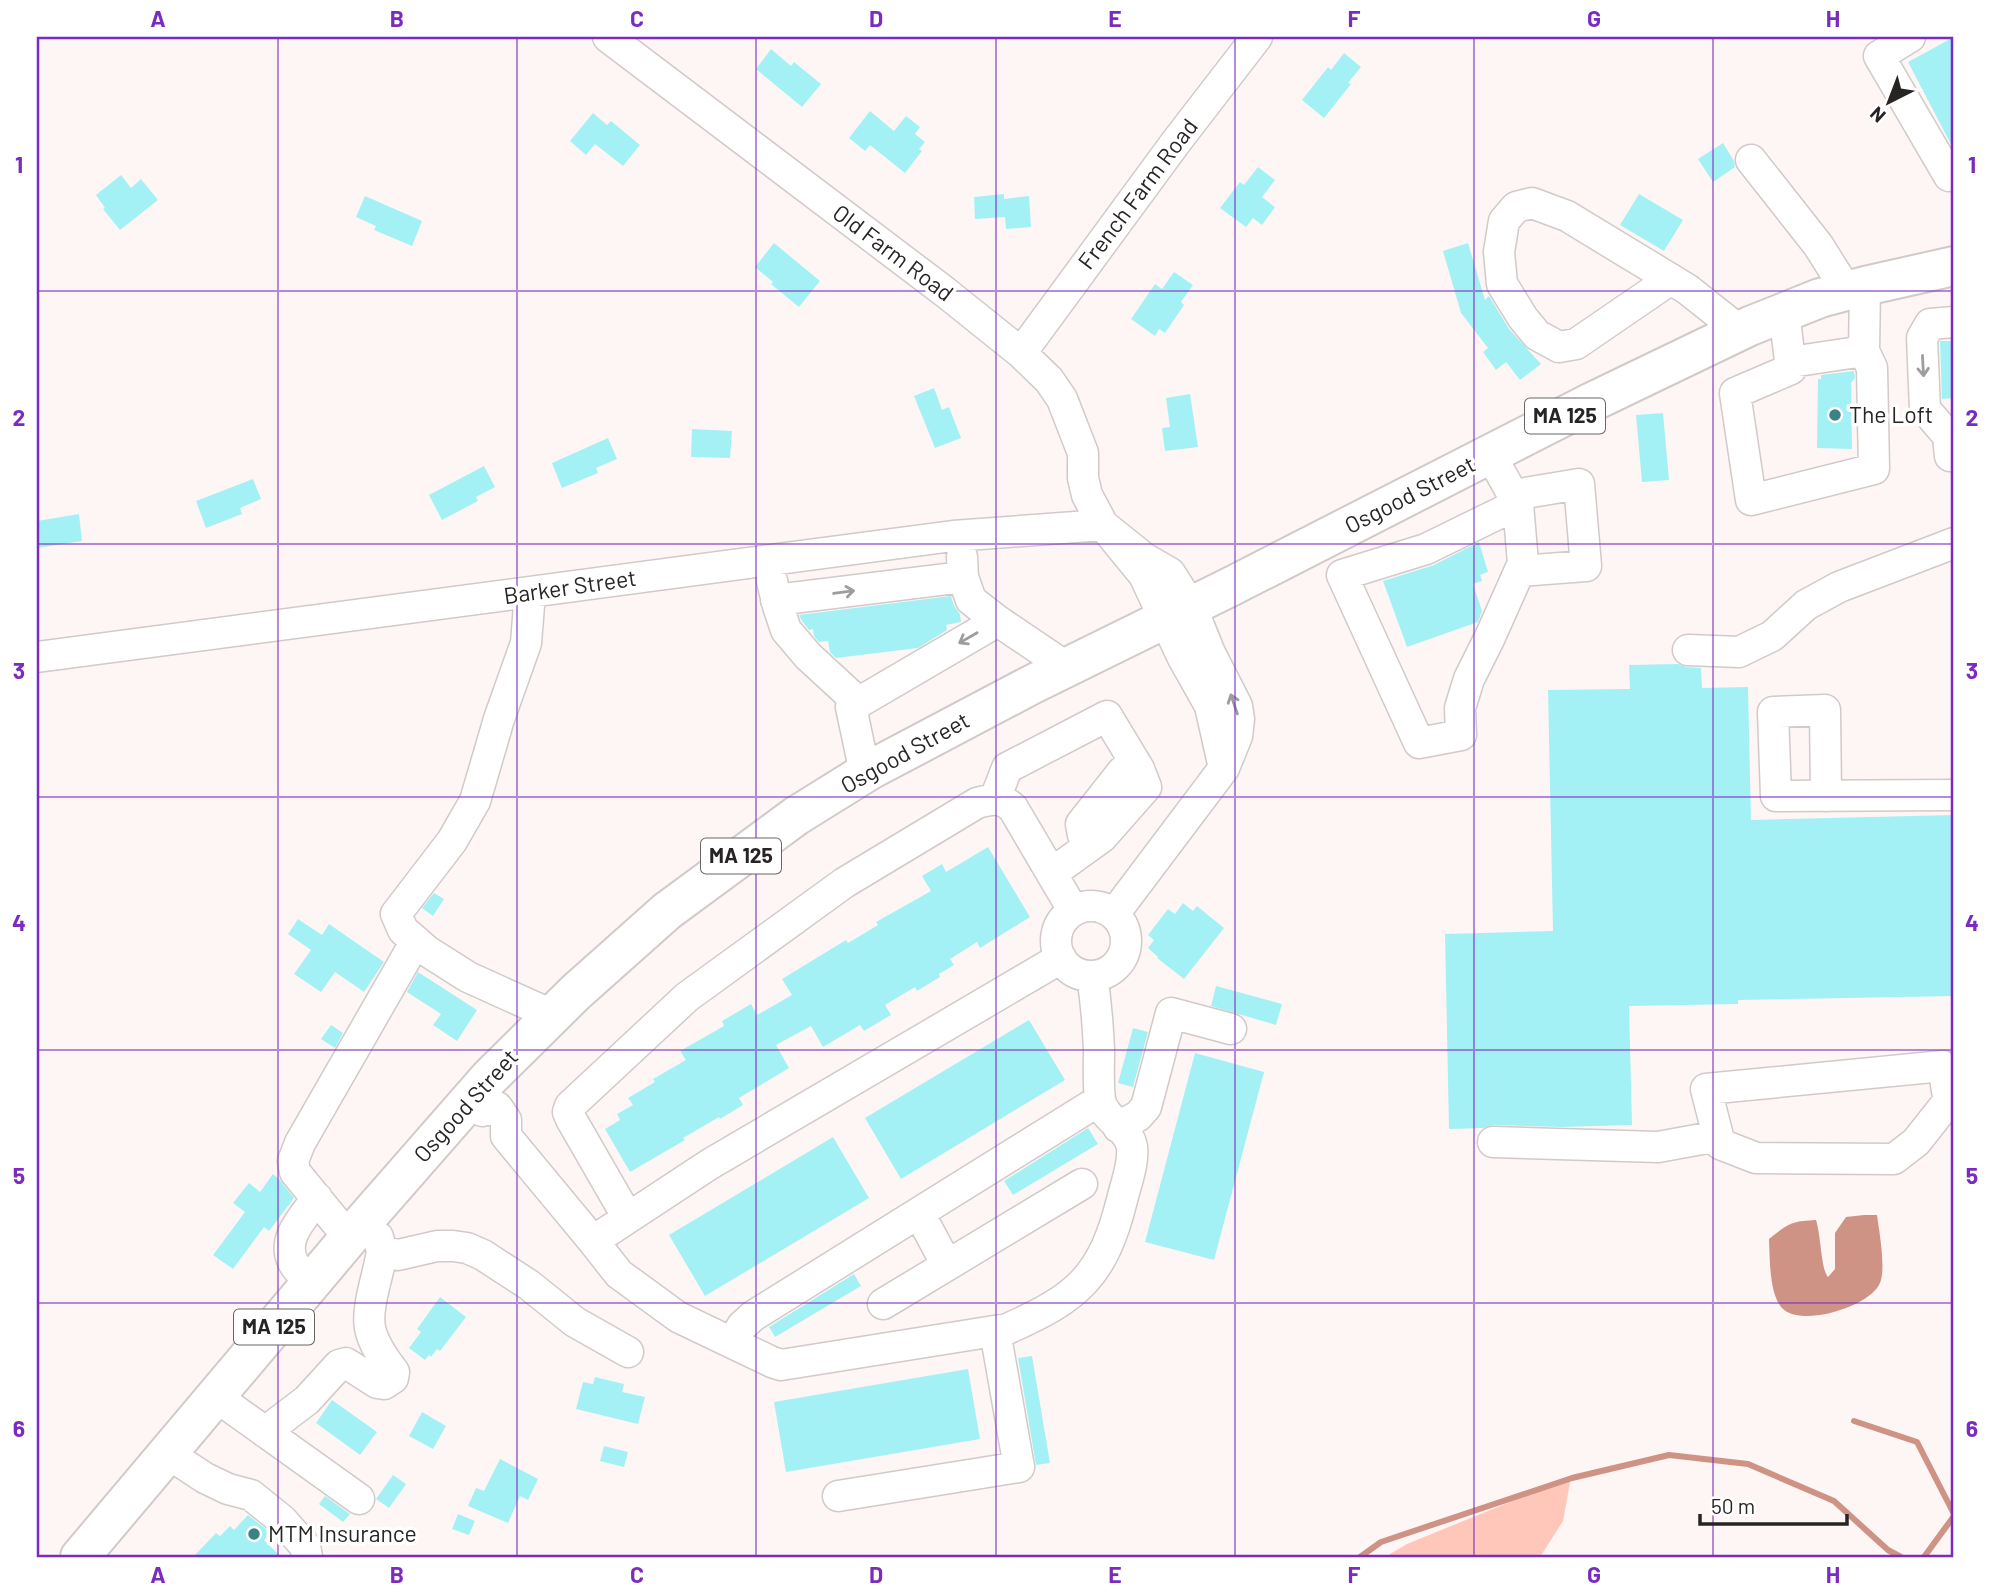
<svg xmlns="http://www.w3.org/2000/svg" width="1991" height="1594" viewBox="0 0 1991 1594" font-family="Barlow,sans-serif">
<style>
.green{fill:#ffc6ba}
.water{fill:#cf9385}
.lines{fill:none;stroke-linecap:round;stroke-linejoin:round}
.stream{stroke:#cf9385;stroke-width:6}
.building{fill:#a4f1f5}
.minor-casing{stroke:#d1cac8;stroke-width:33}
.highway-casing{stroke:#d1cac8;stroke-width:42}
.minor{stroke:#fff;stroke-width:30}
.highway{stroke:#fff;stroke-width:38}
.oneway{stroke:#9e9c9c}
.grid{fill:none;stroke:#7b2cbf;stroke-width:2;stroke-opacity:0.55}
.poi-dot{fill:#3a8286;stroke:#fff;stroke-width:2.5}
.labels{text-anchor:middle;stroke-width:7;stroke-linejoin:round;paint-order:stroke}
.shield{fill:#fff;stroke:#686666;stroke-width:2}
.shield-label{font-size:21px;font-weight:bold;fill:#272424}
.street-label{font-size:23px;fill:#272424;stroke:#fff}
.poi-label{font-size:23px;fill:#272424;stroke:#fff;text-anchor:start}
.neatline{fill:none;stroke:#7b2cbf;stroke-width:2.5}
.grid-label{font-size:23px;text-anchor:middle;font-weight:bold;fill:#7b2cbf}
</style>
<rect width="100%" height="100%" fill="#fdf6f4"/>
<!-- green -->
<path class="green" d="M 1571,1477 L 1563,1521 L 1540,1557 L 1385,1557 L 1407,1544 Z"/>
<!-- water -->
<path class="water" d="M 1864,1215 L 1877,1215 C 1879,1230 1887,1272 1879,1285 C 1867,1307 1801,1328 1782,1308 C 1769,1294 1770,1258 1769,1239 C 1788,1224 1791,1221 1816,1220 C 1821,1235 1821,1269 1828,1277 L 1835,1269 L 1835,1233 L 1846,1217 Z"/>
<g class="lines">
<!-- stream -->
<path class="stream" d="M 1854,1421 L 1917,1442 L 1954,1514
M 1360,1557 L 1381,1542 L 1572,1478 L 1669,1455 L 1748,1464 L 1834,1501 L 1888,1550 L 1901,1557
M 1924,1557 L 1954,1516"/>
</g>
<!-- building -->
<path class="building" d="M 1954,37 L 1954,150 L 1908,62 Z
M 771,49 L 791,66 L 794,62 L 821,84 L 802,107 L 756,69 Z
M 1344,53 L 1361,67 L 1348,83 L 1351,84 L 1324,118 L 1302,100 L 1328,67 L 1331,70 Z
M 870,111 L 894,131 L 906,116 L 920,127 L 915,134 L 925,142 L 919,149 L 922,151 L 905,173 L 870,145 L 865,151 L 849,138 Z
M 593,113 L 607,125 L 611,121 L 640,145 L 623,166 L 595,144 L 586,155 L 570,141 Z
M 1723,143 L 1734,161 L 1735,167 L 1713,182 L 1698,159 Z
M 1258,167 L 1275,180 L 1262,197 L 1275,207 L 1262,225 L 1253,218 L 1246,227 L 1220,208 L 1240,182 L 1244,185 Z
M 121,175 L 131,188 L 141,179 L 158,200 L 120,230 L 103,209 L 105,208 L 96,195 Z
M 1004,194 L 1004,199 L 1029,196 L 1031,227 L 1006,229 L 1005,217 L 975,219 L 974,197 Z
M 1639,194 L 1683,220 L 1664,251 L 1620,225 Z
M 365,196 L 422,221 L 412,246 L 374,230 L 376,226 L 356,217 Z
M 774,243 L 820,281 L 799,307 L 771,284 L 773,282 L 755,267 Z
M 1468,243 L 1485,300 L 1489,296 L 1509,329 L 1541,364 L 1520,380 L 1506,362 L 1496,370 L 1483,352 L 1488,348 L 1461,313 L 1443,251 Z
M 1174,272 L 1193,285 L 1181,302 L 1184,305 L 1165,333 L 1159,329 L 1155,336 L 1131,319 L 1155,284 L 1162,289 Z
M 1940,341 L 1954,341 L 1954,398 L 1942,399 Z
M 1854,371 L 1855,378 L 1851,383 L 1852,449 L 1817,448 L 1818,379 L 1821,379 L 1821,375 Z
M 934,388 L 942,410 L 949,407 L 961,438 L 935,448 L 914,396 Z
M 1190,394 L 1198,447 L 1165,451 L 1162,428 L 1170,427 L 1166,398 Z
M 1663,413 L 1669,480 L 1642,482 L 1636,415 Z
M 692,429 L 732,431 L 730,458 L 691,457 Z
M 608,438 L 617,459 L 596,468 L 598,473 L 562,488 L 552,463 Z
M 484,466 L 495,487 L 476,497 L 478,501 L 442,520 L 429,495 Z
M 253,479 L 261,499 L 240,508 L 242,514 L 206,528 L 196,501 Z
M 79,514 L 82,541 L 37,548 L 37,521 Z
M 1479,542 L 1488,572 L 1480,575 L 1482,581 L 1473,584 L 1482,611 L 1478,622 L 1407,647 L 1383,581 L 1434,565 Z
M 951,596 L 954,606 L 960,614 L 961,622 L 946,625 L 947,630 L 918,648 L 836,658 L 830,652 L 828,641 L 819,642 L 814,636 L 813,629 L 809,630 L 802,621 L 799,615 Z
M 1678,664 L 1687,667 L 1701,668 L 1702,688 L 1748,687 L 1751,820 L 1954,815 L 1954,996 L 1738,1000 L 1738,1004 L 1629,1006 L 1632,1125 L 1562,1127 L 1494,1125 L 1483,1128 L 1449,1129 L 1445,934 L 1553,931 L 1548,690 L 1630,689 L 1629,665 Z
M 988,847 L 1030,917 L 980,948 L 977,942 L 950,959 L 954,965 L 939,974 L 940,977 L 917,991 L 915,987 L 885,1005 L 891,1015 L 864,1031 L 860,1025 L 823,1047 L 811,1026 L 776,1045 L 789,1068 L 739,1098 L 743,1105 L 720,1119 L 719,1117 L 683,1138 L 685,1140 L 630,1172 L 605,1129 L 620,1120 L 617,1114 L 633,1105 L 628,1098 L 655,1082 L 653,1079 L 686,1060 L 680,1051 L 724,1026 L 722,1021 L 751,1004 L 757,1015 L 792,995 L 782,979 L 846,940 L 848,943 L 878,925 L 876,922 L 931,891 L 922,876 L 942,864 L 946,872 Z
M 434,893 L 444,899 L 433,916 L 422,908 Z
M 1183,903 L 1193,911 L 1197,906 L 1224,928 L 1184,979 L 1157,958 L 1158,957 L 1148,948 L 1154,940 L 1148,935 L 1168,909 L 1175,914 Z
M 298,919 L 322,935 L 329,924 L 384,962 L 364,992 L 335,972 L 321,992 L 294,974 L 311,950 L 288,934 Z
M 418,972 L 477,1010 L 457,1041 L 433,1025 L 441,1014 L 407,992 Z
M 1216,986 L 1282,1004 L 1276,1025 L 1211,1006 Z
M 1029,1020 L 1065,1080 L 901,1179 L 865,1118 Z
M 331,1025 L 343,1033 L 335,1048 L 321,1039 Z
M 1133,1028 L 1148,1032 L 1133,1087 L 1118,1083 Z
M 1195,1053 L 1264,1072 L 1214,1260 L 1145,1242 Z
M 1088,1128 L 1098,1144 L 1013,1195 L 1004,1181 Z
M 833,1137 L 869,1198 L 705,1296 L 669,1235 Z
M 273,1174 L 279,1179 L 294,1198 L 269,1231 L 264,1227 L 233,1269 L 213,1255 L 245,1212 L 233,1203 L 249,1183 L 260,1192 Z
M 854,1274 L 861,1286 L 775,1337 L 769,1327 Z
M 440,1297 L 466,1317 L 440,1351 L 437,1349 L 431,1357 L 429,1355 L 425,1360 L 409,1348 L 421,1332 L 417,1329 Z
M 1032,1356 L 1050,1463 L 1036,1465 L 1018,1358 Z
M 968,1369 L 980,1439 L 786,1472 L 774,1402 Z
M 595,1377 L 624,1384 L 622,1392 L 645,1397 L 638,1424 L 576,1409 L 583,1382 L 593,1384 Z
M 332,1400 L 377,1432 L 360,1455 L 316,1423 Z
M 422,1412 L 446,1426 L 433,1449 L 409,1436 Z
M 604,1446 L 628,1452 L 624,1467 L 600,1461 Z
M 500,1459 L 538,1479 L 528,1500 L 520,1496 L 508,1523 L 468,1506 L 476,1488 L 484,1491 Z
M 393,1475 L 406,1484 L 389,1508 L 376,1499 Z
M 325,1496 L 350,1514 L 343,1522 L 319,1504 Z
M 458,1514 L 475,1521 L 469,1535 L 452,1529 Z
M 248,1515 L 271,1533 L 264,1540 L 281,1557 L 193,1557 L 216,1533 L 220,1536 L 230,1526 L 234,1530 Z"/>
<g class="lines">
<defs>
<path id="minor" d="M 608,37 L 945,292 L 1021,353 L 1049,380 L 1062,399 L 1083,453 L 1083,478 L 1087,495 L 1103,525 L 1144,575 L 1183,658 L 1210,706 L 1224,768
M 1910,37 L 1879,56 L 1949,176 L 1954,174
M 1751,160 L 1818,245 L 1847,291
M 1671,279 L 1576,344 L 1559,347 L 1537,335 L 1523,318 L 1502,284 L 1499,252 L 1504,221 L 1516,207 L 1532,203 L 1567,216 L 1687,289 L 1740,331
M 1784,312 L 1791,369 L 1735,393 L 1751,500 L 1874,469 L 1872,368 L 1864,351 L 1865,286
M 1954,322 L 1930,324 L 1922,338 L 1925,409 L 1948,436 L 1950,456 L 1954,456
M 1021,353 L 1176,142 L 1257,37
M 1791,362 L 1864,351
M 1490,454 L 1518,504 L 1426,549 L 1342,575 L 1419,743 L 1461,735 L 1460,708 L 1469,679 L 1490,637 L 1523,563 L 1518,504
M 1514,495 L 1579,484 L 1586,566 L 1520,571
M 962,557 L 963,577 L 971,600 L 998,621
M 772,581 L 778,606 L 786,630 L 808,656 L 859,703
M 530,593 L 526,643 L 499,719 L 475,801 L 452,841 L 396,914 L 403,930 L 427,951 L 468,977 L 552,1015
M 776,600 L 963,577
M 1688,650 L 1739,652 L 1772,636 L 1806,605 L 1839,587 L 1954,543
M 37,657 L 953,536 L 1103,525 L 1144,558 L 1170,573 L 1191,606 L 1210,653 L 1237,706 L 1239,719 L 1237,736 L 1224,768 L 1114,914
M 865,773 L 851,707 L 998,621 L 1066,667
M 1826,796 L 1825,710 L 1773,712 L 1776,796 L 1954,795
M 995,799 L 1007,768 L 1107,716 L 1139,769 L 1146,787 L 1102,837 L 1052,873
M 1083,835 L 1081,824 L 1122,772
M1056 941a35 35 0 1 1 70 0a35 35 0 1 1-70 0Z
M 1954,1090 L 1947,1091 L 1943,1066 L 1706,1089 L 1720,1144 L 1756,1158 L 1894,1159 L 1916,1142 L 1954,1094
M 482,1111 L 497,1107 L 506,1120 L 506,1136 L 593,1241 L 710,1164 L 1061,958
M 1118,1127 L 1138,1116 L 1146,1107 L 1171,1013 L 1231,1029
M 1493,1142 L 1658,1147 L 1718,1136
M 919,1213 L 947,1265
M 628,1218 L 571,1119 L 568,1112 L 570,1106 L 687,997 L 844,883 L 977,803 C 992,799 1001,797 1013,808 L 1073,910
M 378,1237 L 382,1251 L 398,1255 L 437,1246 L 453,1246 L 467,1248 L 483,1255 L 529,1285 L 575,1322 L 628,1352
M 349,1238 L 295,1172 L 293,1161 L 300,1143 L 416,941
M 593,1241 L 619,1274 L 678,1317 L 772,1362 L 781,1365 L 1007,1329 C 1078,1298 1103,1276 1122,1200 C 1126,1183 1134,1164 1132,1147 C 1129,1127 1103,1120 1100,1099 C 1098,1084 1099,1066 1099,1051 C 1098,1025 1096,1001 1092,976
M 311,1283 C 305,1277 297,1270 293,1262 C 281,1238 304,1217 317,1198
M 883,1304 L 1082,1184
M 732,1343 L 742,1326 L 753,1316 L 1100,1100
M 215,1396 L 359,1499
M 265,1432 L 307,1400 L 339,1365 L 346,1363 L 377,1383 L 384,1384 L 393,1378 L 394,1372 C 384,1359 373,1344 370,1328 C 366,1306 379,1274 382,1251
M 167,1453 L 205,1478 L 228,1489 L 251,1495 L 282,1520 L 305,1546 L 307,1557
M 838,1496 L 1019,1467 L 995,1331"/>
<path id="highway" d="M 80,1557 L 349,1238 L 489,1078 L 576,992 L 667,911 L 796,816 L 870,770 L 1031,685 L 1230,587 L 1592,402 L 1750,326 L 1820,298 L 1865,286 L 1954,266"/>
</defs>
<!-- minor casing -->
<use href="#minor" class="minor-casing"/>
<!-- highway casing -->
<use href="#highway" class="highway-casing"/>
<!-- minor -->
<use href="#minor" class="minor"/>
<!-- highway -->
<use href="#highway" class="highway"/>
</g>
<!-- one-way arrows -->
<defs><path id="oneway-shaft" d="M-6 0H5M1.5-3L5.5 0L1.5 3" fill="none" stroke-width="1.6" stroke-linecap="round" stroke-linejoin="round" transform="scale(1.75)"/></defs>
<g class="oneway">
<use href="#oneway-shaft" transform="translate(1923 366) rotate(87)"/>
<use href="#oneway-shaft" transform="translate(844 592) rotate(-7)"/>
<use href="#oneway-shaft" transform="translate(968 638) rotate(150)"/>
<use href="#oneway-shaft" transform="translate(1234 704) rotate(-109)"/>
</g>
<!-- grid -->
<path class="grid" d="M 278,37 L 278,1557M 517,37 L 517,1557M 756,37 L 756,1557M 996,37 L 996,1557M 1235,37 L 1235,1557M 1474,37 L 1474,1557M 1713,37 L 1713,1557M 37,291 L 1954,291M 37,544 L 1954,544M 37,797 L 1954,797M 37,1050 L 1954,1050M 37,1303 L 1954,1303"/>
<!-- markers -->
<g class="poi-dot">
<circle cx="1835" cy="415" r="7"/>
<circle cx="254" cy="1534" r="7"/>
</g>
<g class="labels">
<!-- shield labels -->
<g class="shield">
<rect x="1525" y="398.5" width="80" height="35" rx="5"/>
<rect x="701" y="838.5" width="80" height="35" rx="5"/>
<rect x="234" y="1309.5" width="80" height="35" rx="5"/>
</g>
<g class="shield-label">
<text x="1565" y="423">MA 125</text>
<text x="741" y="863">MA 125</text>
<text x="274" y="1334">MA 125</text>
</g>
<!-- street labels -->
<g class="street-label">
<text transform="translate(1138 194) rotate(-53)" y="8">French Farm Road</text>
<text transform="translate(893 253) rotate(37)" y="8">Old Farm Road</text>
<text transform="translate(1410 495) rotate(-27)" y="8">Osgood Street</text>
<text transform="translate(570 587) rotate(-8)" y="8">Barker Street</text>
<text transform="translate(905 753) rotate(-29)" y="8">Osgood Street</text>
<text transform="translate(466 1106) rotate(-48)" y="8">Osgood Street</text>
</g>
<!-- poi labels -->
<g class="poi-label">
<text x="1849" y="423">The Loft</text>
<text x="268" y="1542">MTM Insurance</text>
</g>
</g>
<!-- border -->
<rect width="1991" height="1594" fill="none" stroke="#ffffff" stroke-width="77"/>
<!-- north arrow -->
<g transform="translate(1889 102) rotate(222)" stroke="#ffffff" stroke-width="5" paint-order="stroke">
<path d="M0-5L12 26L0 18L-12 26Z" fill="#272424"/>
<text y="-10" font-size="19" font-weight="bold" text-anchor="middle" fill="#272424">N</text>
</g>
<!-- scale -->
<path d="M1700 1514v10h147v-10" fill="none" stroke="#272424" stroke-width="3.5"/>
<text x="1711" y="1514" font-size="21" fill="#272424" stroke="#ffffff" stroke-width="5" paint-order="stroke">50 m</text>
<rect x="38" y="38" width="1914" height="1518" class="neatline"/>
<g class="grid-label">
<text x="158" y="27">A</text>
<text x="397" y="27">B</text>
<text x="637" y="27">C</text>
<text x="876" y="27">D</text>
<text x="1115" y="27">E</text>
<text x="1354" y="27">F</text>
<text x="1594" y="27">G</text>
<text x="1833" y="27">H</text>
<text x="19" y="173">1</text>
<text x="1972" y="173">1</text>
<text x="19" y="426">2</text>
<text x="1972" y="426">2</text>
<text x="19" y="679">3</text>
<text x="1972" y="679">3</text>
<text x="19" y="931">4</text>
<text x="1972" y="931">4</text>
<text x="19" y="1184">5</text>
<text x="1972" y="1184">5</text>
<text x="19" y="1437">6</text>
<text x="1972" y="1437">6</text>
<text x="158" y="1583">A</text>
<text x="397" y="1583">B</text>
<text x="637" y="1583">C</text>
<text x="876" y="1583">D</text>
<text x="1115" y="1583">E</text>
<text x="1354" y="1583">F</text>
<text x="1594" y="1583">G</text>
<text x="1833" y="1583">H</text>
</g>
</svg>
